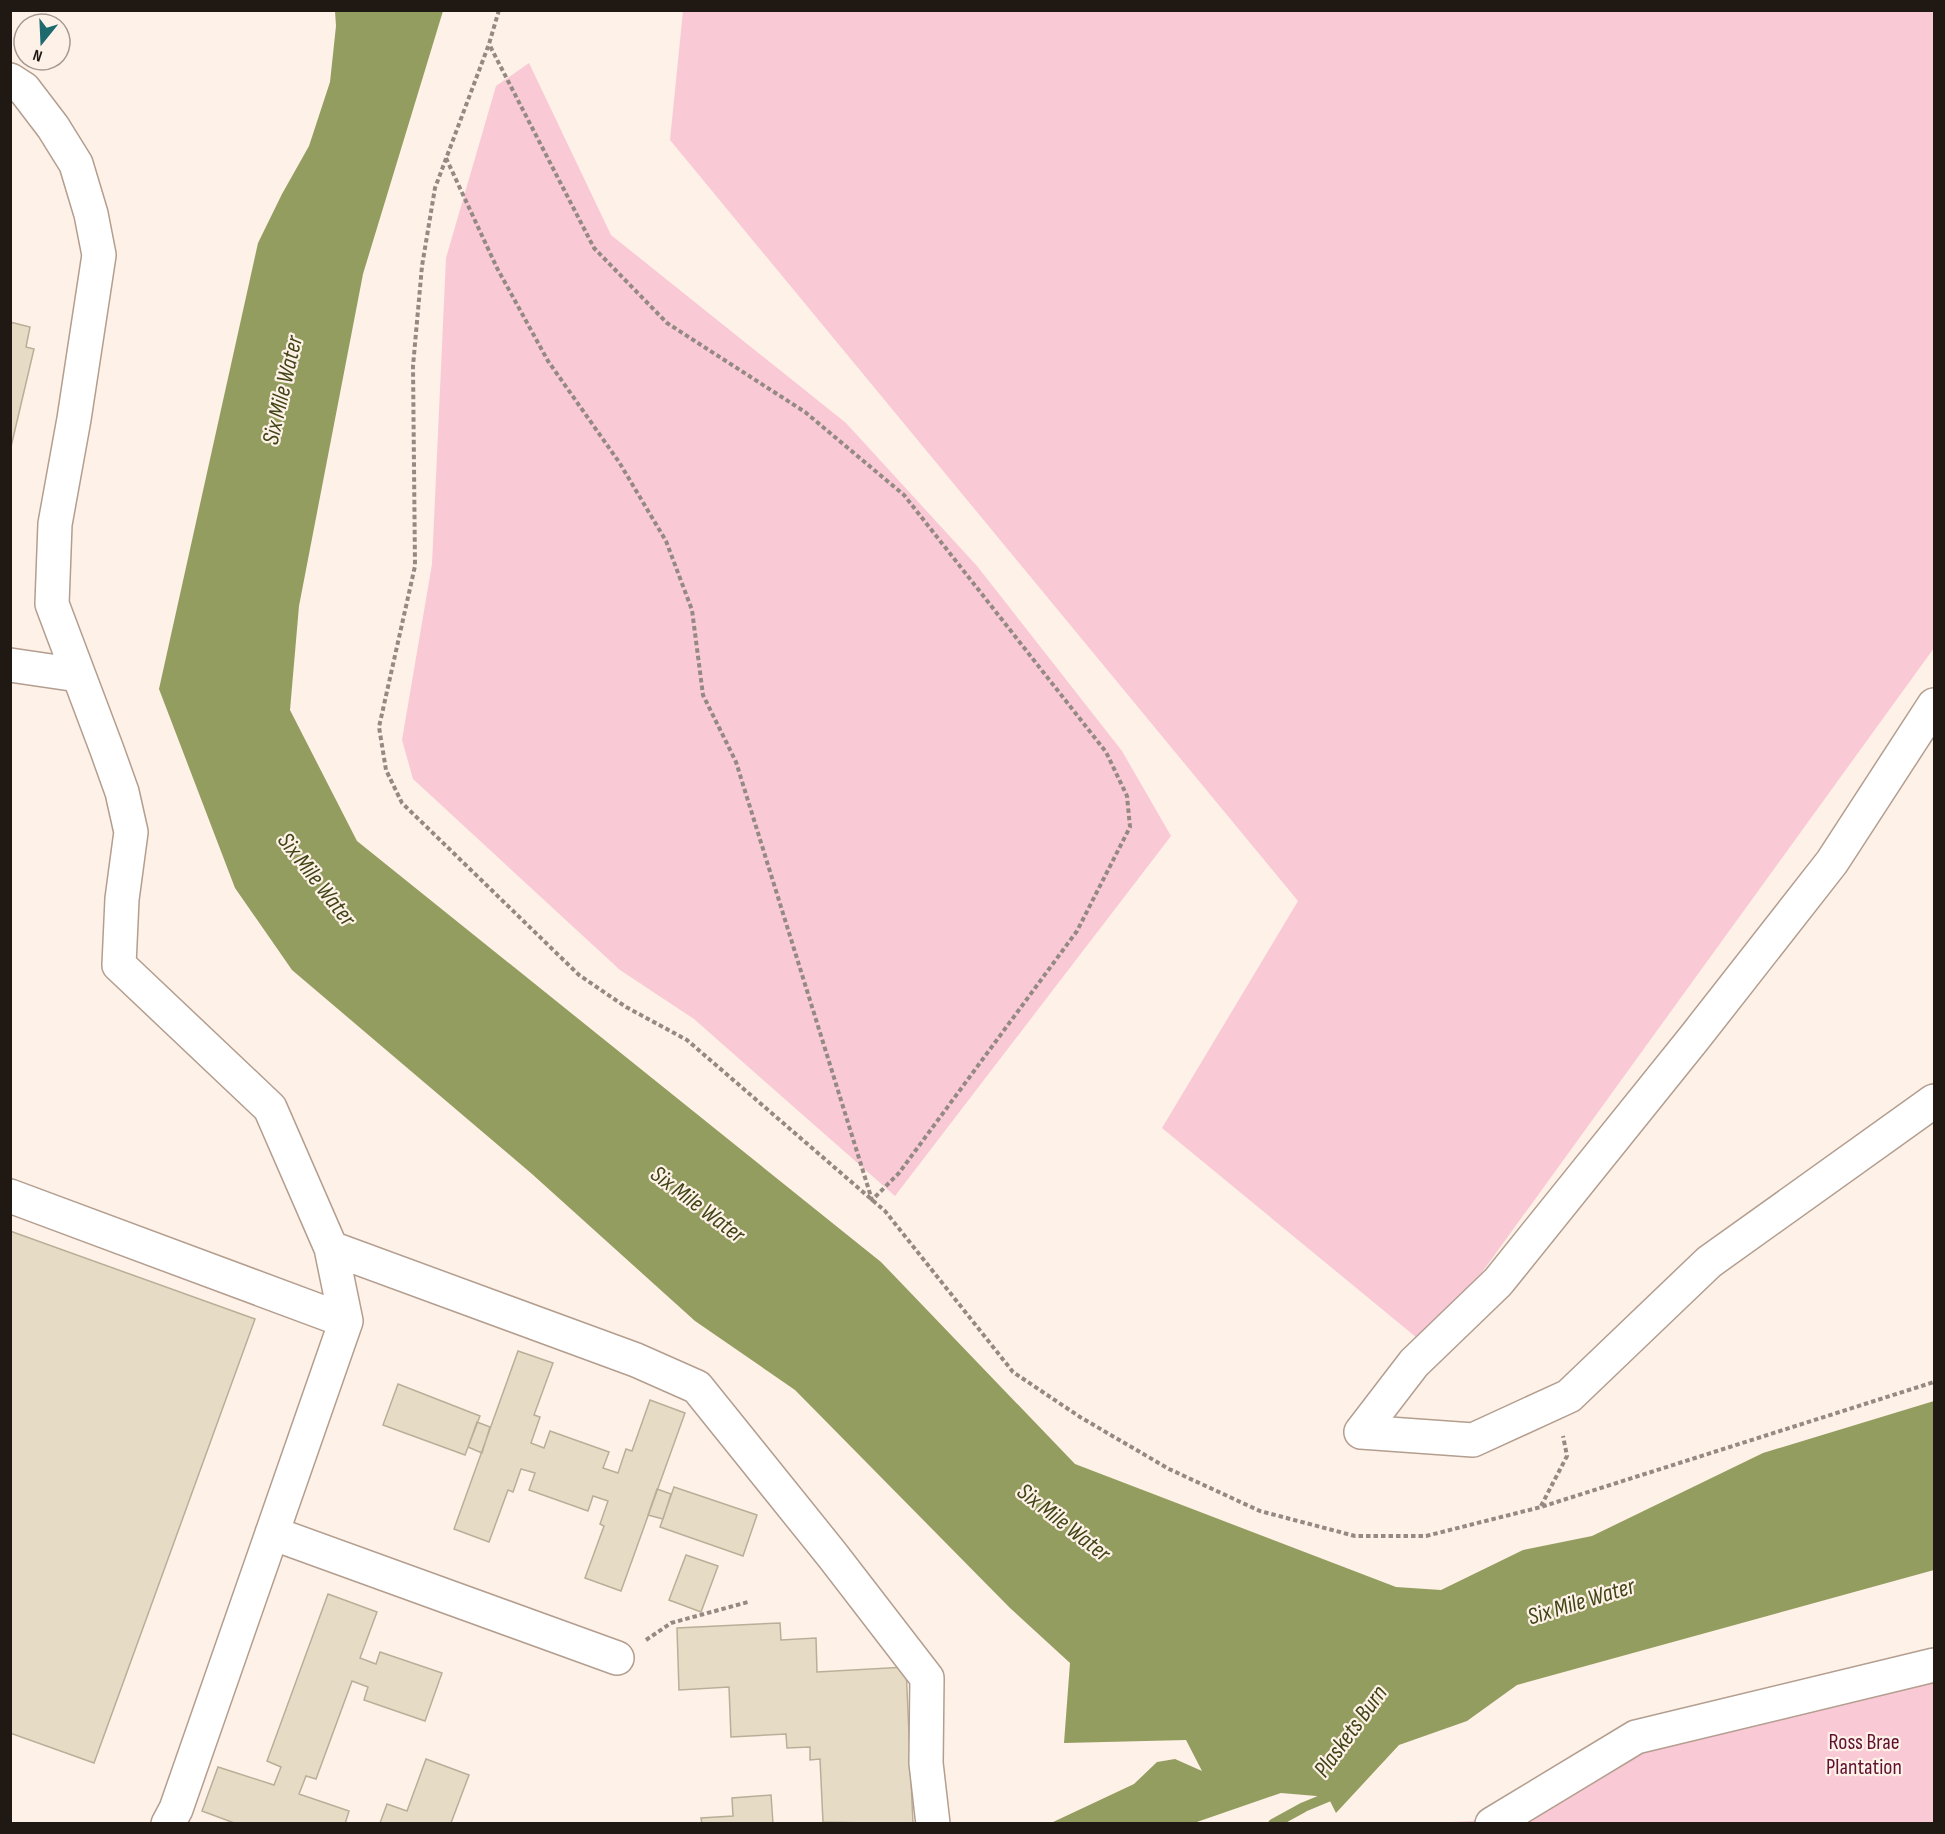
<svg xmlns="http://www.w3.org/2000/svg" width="1945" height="1834" viewBox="0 0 1945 1834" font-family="'Sofia Sans Condensed',sans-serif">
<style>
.green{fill:#fac9d6}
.water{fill:#949d60}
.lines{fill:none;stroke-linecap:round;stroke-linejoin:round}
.stream{stroke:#949d60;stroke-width:10}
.building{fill:#e6dcc5;stroke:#b9af98;stroke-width:1.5}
.minor-casing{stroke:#b39e8f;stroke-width:36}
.path{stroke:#958a83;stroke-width:4;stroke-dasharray:4.5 3;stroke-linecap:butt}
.minor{stroke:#fff;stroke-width:33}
.labels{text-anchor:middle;stroke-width:4.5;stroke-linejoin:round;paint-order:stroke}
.park-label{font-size:22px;fill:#611232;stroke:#fef1e7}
.water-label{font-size:24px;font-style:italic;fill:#3f4516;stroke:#fef1e7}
</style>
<rect width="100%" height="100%" fill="#fef1e7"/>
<!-- green -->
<path class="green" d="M 683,11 L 1934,11 L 1934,648 L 1428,1347 L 1162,1128 L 1298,901 L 670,140 Z
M 529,63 L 611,235 L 846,423 L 977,566 L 1122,751 L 1171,836 L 895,1196 L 694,1019 L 620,970 L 413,779 L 402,740 L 432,564 L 446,258 L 496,86 Z
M 1934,1665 L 1934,1823 L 1410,1824 L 1512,1819 L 1696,1723 Z"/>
<!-- water -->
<path class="water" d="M 335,11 L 443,11 L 363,274 L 299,606 L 290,710 L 357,841 L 881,1262 L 1075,1464 L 1396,1587 L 1441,1590 L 1523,1550 L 1592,1536 L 1763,1453 L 1934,1401 L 1934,1570 L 1517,1685 L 1467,1721 L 1399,1745 L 1336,1813 L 1328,1797 L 1281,1793 L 1194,1823 L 1051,1823 L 1134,1784 L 1157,1762 L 1175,1759 L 1202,1771 L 1186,1740 L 1064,1743 L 1070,1663 L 1010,1608 L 795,1390 L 695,1321 L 532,1174 L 292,970 L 235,888 L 159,689 L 258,243 L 282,194 L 309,146 L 330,82 L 336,26 Z"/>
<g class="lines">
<!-- stream -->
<path class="stream" d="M 1273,1824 L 1304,1807 L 1328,1797 L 1336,1786"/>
</g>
<!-- building -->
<path class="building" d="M 10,322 L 30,327 L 26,347 L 34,349 L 10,451 Z
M 10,1231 L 255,1319 L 94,1763 L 10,1733 Z
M 518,1351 L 553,1363 L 534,1415 L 540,1417 L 531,1443 L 544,1448 L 550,1431 L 609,1452 L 603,1468 L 618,1473 L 626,1449 L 632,1451 L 650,1400 L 685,1413 L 621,1591 L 585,1578 L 604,1526 L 600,1524 L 608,1501 L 593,1496 L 588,1511 L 529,1490 L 535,1473 L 521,1469 L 513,1492 L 508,1490 L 489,1542 L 454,1529 Z
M 398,1384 L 480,1416 L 465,1455 L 383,1425 Z
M 477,1422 L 490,1427 L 482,1453 L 468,1447 Z
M 674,1487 L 757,1515 L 743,1556 L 660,1527 Z
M 657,1489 L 671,1494 L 663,1519 L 648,1515 Z
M 686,1555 L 718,1566 L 701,1612 L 669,1600 Z
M 328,1594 L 377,1612 L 360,1658 L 376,1664 L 380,1652 L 442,1673 L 425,1721 L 364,1700 L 368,1687 L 352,1681 L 316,1779 L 306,1776 L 299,1794 L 349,1811 L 345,1824 L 237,1824 L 202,1811 L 218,1767 L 274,1785 L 281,1767 L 267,1761 Z
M 780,1623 L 781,1640 L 816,1638 L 817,1672 L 906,1667 L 913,1824 L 823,1822 L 820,1759 L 810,1760 L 810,1747 L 787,1748 L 786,1734 L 731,1737 L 729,1687 L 679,1690 L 677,1628 Z
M 426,1759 L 469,1775 L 451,1823 L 453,1824 L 380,1823 L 387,1804 L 407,1811 Z
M 771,1795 L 773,1824 L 702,1824 L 701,1818 L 733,1816 L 732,1798 Z"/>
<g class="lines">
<defs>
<path id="minor" d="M 10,80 L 24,89 L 53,127 L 76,164 L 91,214 L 99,255 L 74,419 L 55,524 L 52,604 L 107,750 L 122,792 L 131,832 L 122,899 L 119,965 L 270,1108 L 331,1248 L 346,1321 L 176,1809 L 168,1824
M 10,665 L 78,675
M 10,1196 L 346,1321
M 331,1248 L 636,1360 L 697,1387 L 833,1556 L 927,1678 L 926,1763 L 933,1824
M 1361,1432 L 1414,1363 L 1498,1282 L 1695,1037 L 1832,862 L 1934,705
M 1361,1432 L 1473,1440 L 1569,1396 L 1709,1262 L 1934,1101
M 272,1533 L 617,1658
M 1492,1824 L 1636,1737 L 1934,1665"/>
</defs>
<!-- minor casing -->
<use href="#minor" class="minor-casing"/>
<!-- path -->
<path class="path" d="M 499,10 L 489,44 L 435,188 L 422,266 L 413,366 L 415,566 L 379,727 L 386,770 L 402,803 L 579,975 L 626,1007 L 687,1040 L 885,1211 L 1013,1372 L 1080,1417 L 1169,1469 L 1260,1511 L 1355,1536 L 1426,1536 L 1541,1507 L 1934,1382
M 446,158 L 497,268 L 548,361 L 619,462 L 666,541 L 692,610 L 703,695 L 736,762 L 872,1200 L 899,1173 L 1077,931 L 1130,827 L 1127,796 L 1106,752 L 904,495 L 805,412 L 667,323 L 594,248 L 489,44
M 1541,1506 L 1567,1456 L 1563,1436
M 646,1640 L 671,1623 L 748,1602"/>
<!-- minor -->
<use href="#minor" class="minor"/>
</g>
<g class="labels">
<!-- park labels -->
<g class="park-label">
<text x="1864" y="1749">Ross Brae<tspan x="1864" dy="25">Plantation</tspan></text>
</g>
<!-- water labels -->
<g class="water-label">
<text transform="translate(282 390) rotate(-77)" y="8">Six Mile Water</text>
<text transform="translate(317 879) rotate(52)" y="8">Six Mile Water</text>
<text transform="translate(698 1204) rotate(37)" y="8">Six Mile Water</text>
<text transform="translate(1064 1522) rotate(38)" y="8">Six Mile Water</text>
<text transform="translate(1581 1601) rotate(-17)" y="8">Six Mile Water</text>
<text transform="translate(1350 1731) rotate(-54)" y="8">Plaskets Burn</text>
</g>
</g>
<!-- border -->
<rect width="1945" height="1834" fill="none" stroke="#201813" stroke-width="24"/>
<!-- north arrow -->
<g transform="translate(42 42) rotate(198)"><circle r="28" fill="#fef1e7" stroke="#a59a92" stroke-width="1.5"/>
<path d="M0-4.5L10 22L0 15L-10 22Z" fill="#1d6a6e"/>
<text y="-9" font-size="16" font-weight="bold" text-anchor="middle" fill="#201813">N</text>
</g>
</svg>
